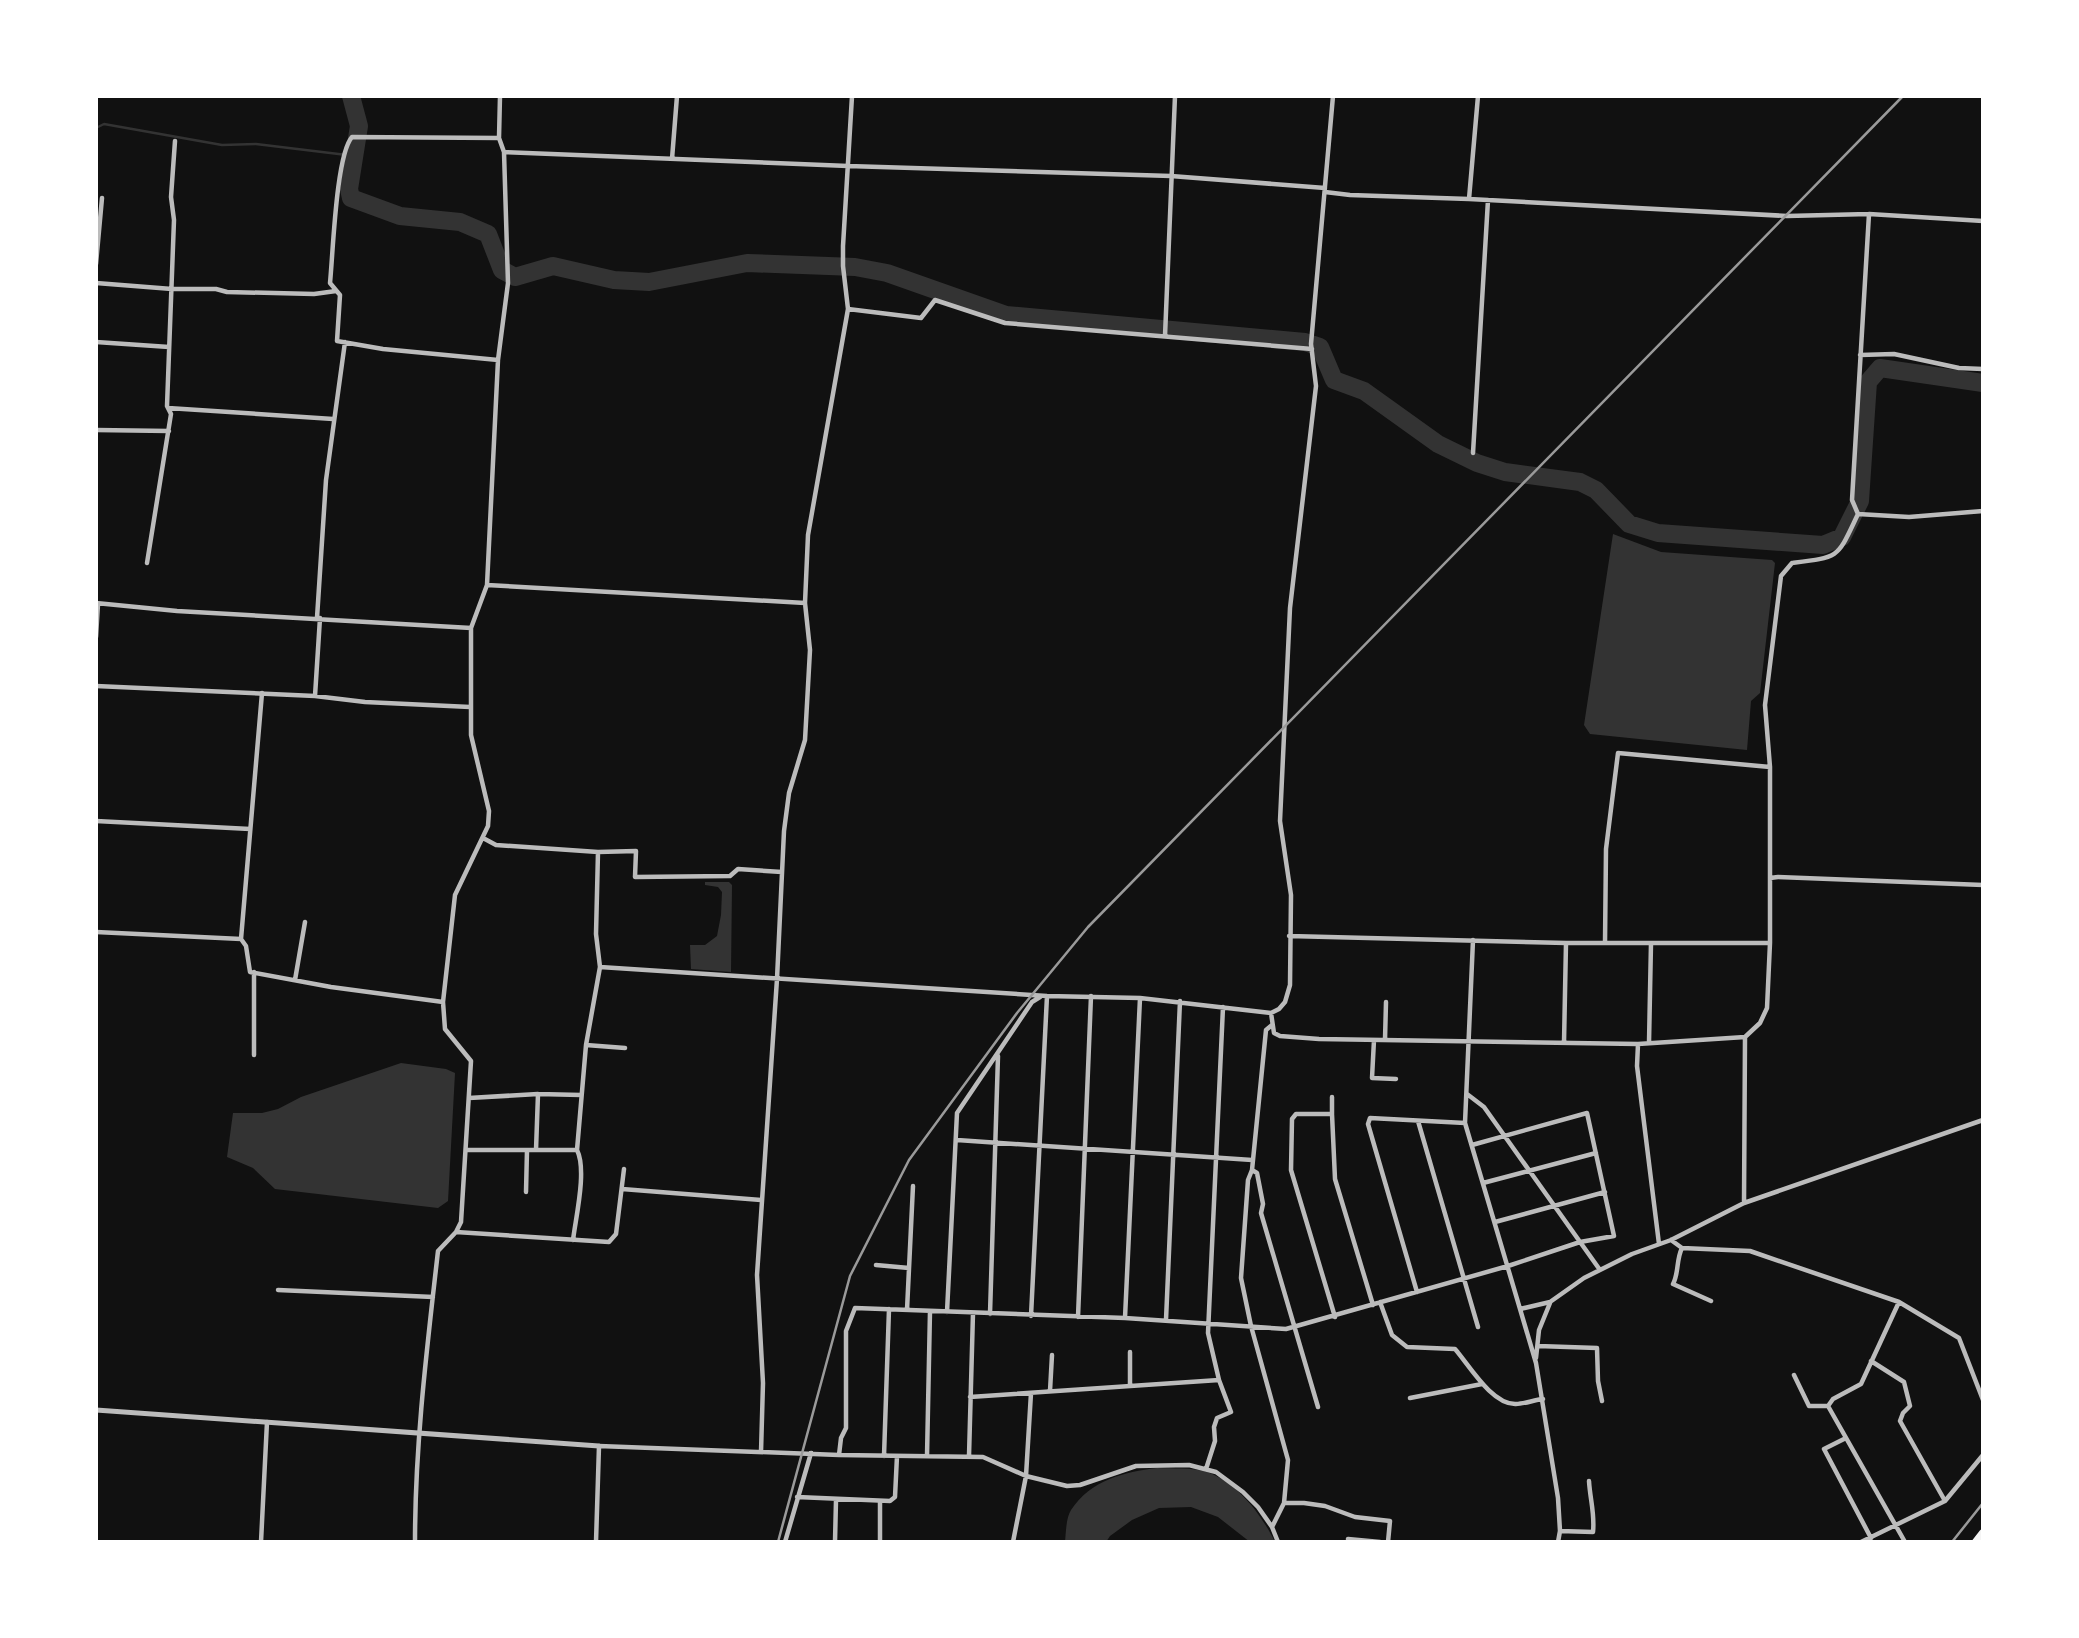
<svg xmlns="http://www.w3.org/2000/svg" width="2079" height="1638" viewBox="0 0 2079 1638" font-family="Lora,serif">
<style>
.water{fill:#333}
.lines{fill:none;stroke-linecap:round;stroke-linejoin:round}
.stream{stroke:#333;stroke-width:2.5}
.river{stroke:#333;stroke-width:18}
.minor{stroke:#bcbcbc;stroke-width:4.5}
.tertiary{stroke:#bcbcbc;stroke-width:5}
.trunk{stroke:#f5f5f5;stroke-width:8}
.rail{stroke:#9a9a9a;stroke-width:2.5}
</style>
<rect width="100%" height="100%" fill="#111"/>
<!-- water -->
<path class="water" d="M 1613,534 L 1661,552 L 1772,560 L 1775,563 L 1760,693 L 1751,701 L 1747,750 L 1590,734 L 1584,725 Z
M 705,882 L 729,882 L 732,885 L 731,972 L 691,969 L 690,945 L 705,945 L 717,936 L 721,915 L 722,892 L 718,887 L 705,885 Z
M 401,1063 L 446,1069 L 455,1073 L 448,1201 L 438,1208 L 275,1189 L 253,1168 L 227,1157 L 233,1113 L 262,1113 L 278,1109 L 301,1097 Z
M 1157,1468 C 1172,1469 1192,1467 1207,1472 C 1238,1483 1261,1514 1275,1542 L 1250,1542 L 1218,1517 L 1191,1507 L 1159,1508 L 1132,1520 L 1110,1536 L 1106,1542 L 1065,1542 C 1066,1532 1066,1518 1071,1510 C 1091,1480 1124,1472 1157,1468 Z"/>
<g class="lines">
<!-- stream -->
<path class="stream" d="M 96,128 L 104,124 L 222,145 L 256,144 L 355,156"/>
<!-- river -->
<path class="river" d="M 351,96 L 359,126 L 349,189 L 351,198 L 400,216 L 460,222 L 488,234 L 502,270 L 515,277 L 553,266 L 614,280 L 649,282 L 747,263 L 855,267 L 887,273 L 1006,315 L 1305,342 L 1320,347 L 1334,380 L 1364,391 L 1438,444 L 1477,463 L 1505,472 L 1580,482 L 1596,490 L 1629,524 L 1658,533 L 1823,545 L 1842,537 L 1860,501 L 1868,382 L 1880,368 L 1983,383"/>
<!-- minor -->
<path class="minor" d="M 504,152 L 848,166 L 1171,176 L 1325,188
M 672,159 L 677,96
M 1325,192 L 1350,195 L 1469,199 L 1787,216 L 1869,214 L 1983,221
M 1469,199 L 1478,96
M 96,264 L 102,198
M 96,283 L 172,289 L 216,289 L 227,292 L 314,294 L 336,291
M 848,309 L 921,318 L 935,300 L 1005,323 L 1312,349
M 1165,336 L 1175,96
M 96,342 L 169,347
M 1860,355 L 1894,354 L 1959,368 L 1983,369
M 498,360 L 383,349 L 337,341 L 340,295 L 330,283 C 333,254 336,155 352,137 L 499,138
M 168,408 L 333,419
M 96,430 L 169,431
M 1473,453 L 1488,200
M 1858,514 L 1909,517 L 1983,511
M 147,563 L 171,414 L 167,406 L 174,220 L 171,197 L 175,141
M 487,585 L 805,603
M 96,603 L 177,611 L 471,628
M 317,618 L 326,480 L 345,342
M 96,637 L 98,604
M 96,686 L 315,696 L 365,702 L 470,707
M 262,693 L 241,939 L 246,946 L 250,972 L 331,987 L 443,1002
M 315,696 L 320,618
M 96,821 L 250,829
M 483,838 L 496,845 L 598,852 L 596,934 L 600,967 L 586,1045 L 577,1150 C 587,1170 576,1216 573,1240
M 598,852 L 636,851 L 635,877 L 730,876 L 738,869 L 782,872
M 1770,878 L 1778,877 L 1983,885
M 96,932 L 241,939
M 1289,936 L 1566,943 L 1770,943
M 1473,940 L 1465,1123 L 1536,1363 L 1558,1498 L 1560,1531 L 1558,1542
M 1605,943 L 1606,849 L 1618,753 L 1770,767
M 600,967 L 1047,996 L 1140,998 L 1271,1013 L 1279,1009 L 1285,1002 L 1290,985 L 1291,895 L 1280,821 L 1290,608 L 1316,386 L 1311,344 L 1333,96
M 254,972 L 254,1055
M 295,980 L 305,922
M 1271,1013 L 1274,1033 L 1280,1036 L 1319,1039 L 1638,1044 L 1745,1037 L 1760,1023 L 1767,1008 L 1770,943 L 1770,767 L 1765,705 L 1781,576 L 1792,563 C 1841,557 1837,558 1858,514 L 1852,500 L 1869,214
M 1272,1025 L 1266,1030 L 1252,1170 L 1248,1180 L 1241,1278 L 1251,1326 L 1288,1460 L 1284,1503 L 1272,1527
M 1374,1040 L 1372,1078 L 1396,1079
M 1385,1040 L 1386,1002
M 1564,1043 L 1566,943
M 1649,1043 L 1651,943
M 1638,1044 L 1637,1066 L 1659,1244
M 586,1045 L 625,1048
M 1467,1094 L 1484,1107 L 1600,1270
M 469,1098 L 538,1094 L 581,1095
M 1332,1114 L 1332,1097
M 1418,1121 L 1478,1327
M 957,1140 L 1252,1160
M 466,1150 L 577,1150
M 536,1150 L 538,1094
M 1252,1170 L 1257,1173 L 1263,1204 L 1261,1213 L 1318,1407
M 1483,1183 L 1596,1153
M 622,1189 L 761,1200
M 526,1192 L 527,1150
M 1744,1203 L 1745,1037
M 1495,1222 L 1605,1192
M 456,1232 L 609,1242 L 616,1234 L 624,1169
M 1671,1240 L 1682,1248 L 1750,1251 L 1899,1302 L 1959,1338 L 1983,1400
M 1682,1248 C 1676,1260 1679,1273 1673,1284 L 1711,1301
M 876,1265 L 909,1268
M 278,1290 L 433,1297
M 1417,1292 L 1368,1124 L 1370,1118 L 1465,1123
M 1380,1302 L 1392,1335 L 1407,1347 L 1455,1349 C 1469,1365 1492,1405 1516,1404 C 1524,1404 1534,1400 1543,1399
M 1899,1302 L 1861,1384 L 1833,1399 L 1828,1406 L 1905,1542
M 1520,1309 L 1550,1302 L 1584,1278 L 1632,1254 L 1671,1240 L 1744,1203 L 1983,1120
M 907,1310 L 913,1186
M 947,1312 L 957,1113 L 1032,1002 L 1040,997
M 990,1314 L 998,1056
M 1031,1316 L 1047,996
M 1078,1317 L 1091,996
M 1335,1317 L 1291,1170 L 1292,1119 L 1296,1114 L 1332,1114 L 1335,1179 L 1373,1305
M 1125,1318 L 1140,998
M 1166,1320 L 1180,1001
M 1538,1346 L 1597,1348 L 1598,1381 L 1602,1401
M 1536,1358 L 1539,1330 L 1550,1303
M 1871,1361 L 1904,1382 L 1910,1406 L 1903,1413 L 1900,1421 L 1945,1501
M 1794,1375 L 1809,1406 L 1828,1406
M 1130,1385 L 1130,1352
M 1050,1391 L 1052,1355
M 970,1397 L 1219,1380 L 1208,1333 L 1223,1007
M 1410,1398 L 1482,1384
M 1846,1438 L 1824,1449 L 1871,1538
M 761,1452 L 763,1383 L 757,1275 L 777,979 L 784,831 L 789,793 L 805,740 L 810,650 L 805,603 L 808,535 L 848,309 L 843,266 L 843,246 L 852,96
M 839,1455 L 841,1438 L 846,1428 L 846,1331 L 855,1308 L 1125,1318 L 1286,1329 L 1508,1266 L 1580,1242 L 1614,1236 L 1587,1113 L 1472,1145
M 884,1456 L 889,1309
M 927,1456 L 930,1311
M 969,1456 L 973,1313
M 1206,1469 L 1215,1441 L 1214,1427 L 1217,1418 L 1231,1412 L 1219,1380
M 797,1497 L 890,1501 L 895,1497 L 897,1456
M 880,1501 L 880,1542
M 1284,1503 L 1304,1503 L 1325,1506 L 1355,1517 L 1390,1521 L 1388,1542
M 1560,1531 L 1593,1532 C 1595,1514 1590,1499 1589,1481
M 1348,1539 L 1380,1542
M 261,1542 L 267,1422
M 415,1542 C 415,1444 427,1348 438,1251 L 456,1232 L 461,1222 L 471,1061 L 445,1029 L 443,1002 L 455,895 L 488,826 L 489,811 L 471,735 L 471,628 L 487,585 L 498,360 L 508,283 L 504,152 L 499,138 L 500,96
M 596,1542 L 599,1446 L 839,1455 L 983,1457 L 1026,1476 L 1067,1486 L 1080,1485 L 1136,1466 L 1189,1465 L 1216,1472 L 1243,1492 L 1258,1507 L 1272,1527 L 1278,1542
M 785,1542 L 811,1453
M 835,1542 L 836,1500
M 1013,1542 L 1026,1476 L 1031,1393
M 1861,1542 L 1945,1501 L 1983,1455"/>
<!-- tertiary -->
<path class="tertiary" d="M 96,1410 L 599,1446"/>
<!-- trunk -->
<path class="trunk" d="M 1976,1542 L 1983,1533"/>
<!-- rail -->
<path class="rail" d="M 778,1542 L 850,1276 L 909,1160 L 1017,1013 L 1088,927 L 1903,96
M 1952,1542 L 1983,1503"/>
</g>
<!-- border -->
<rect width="2079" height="1638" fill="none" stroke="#ffffff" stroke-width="196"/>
</svg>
